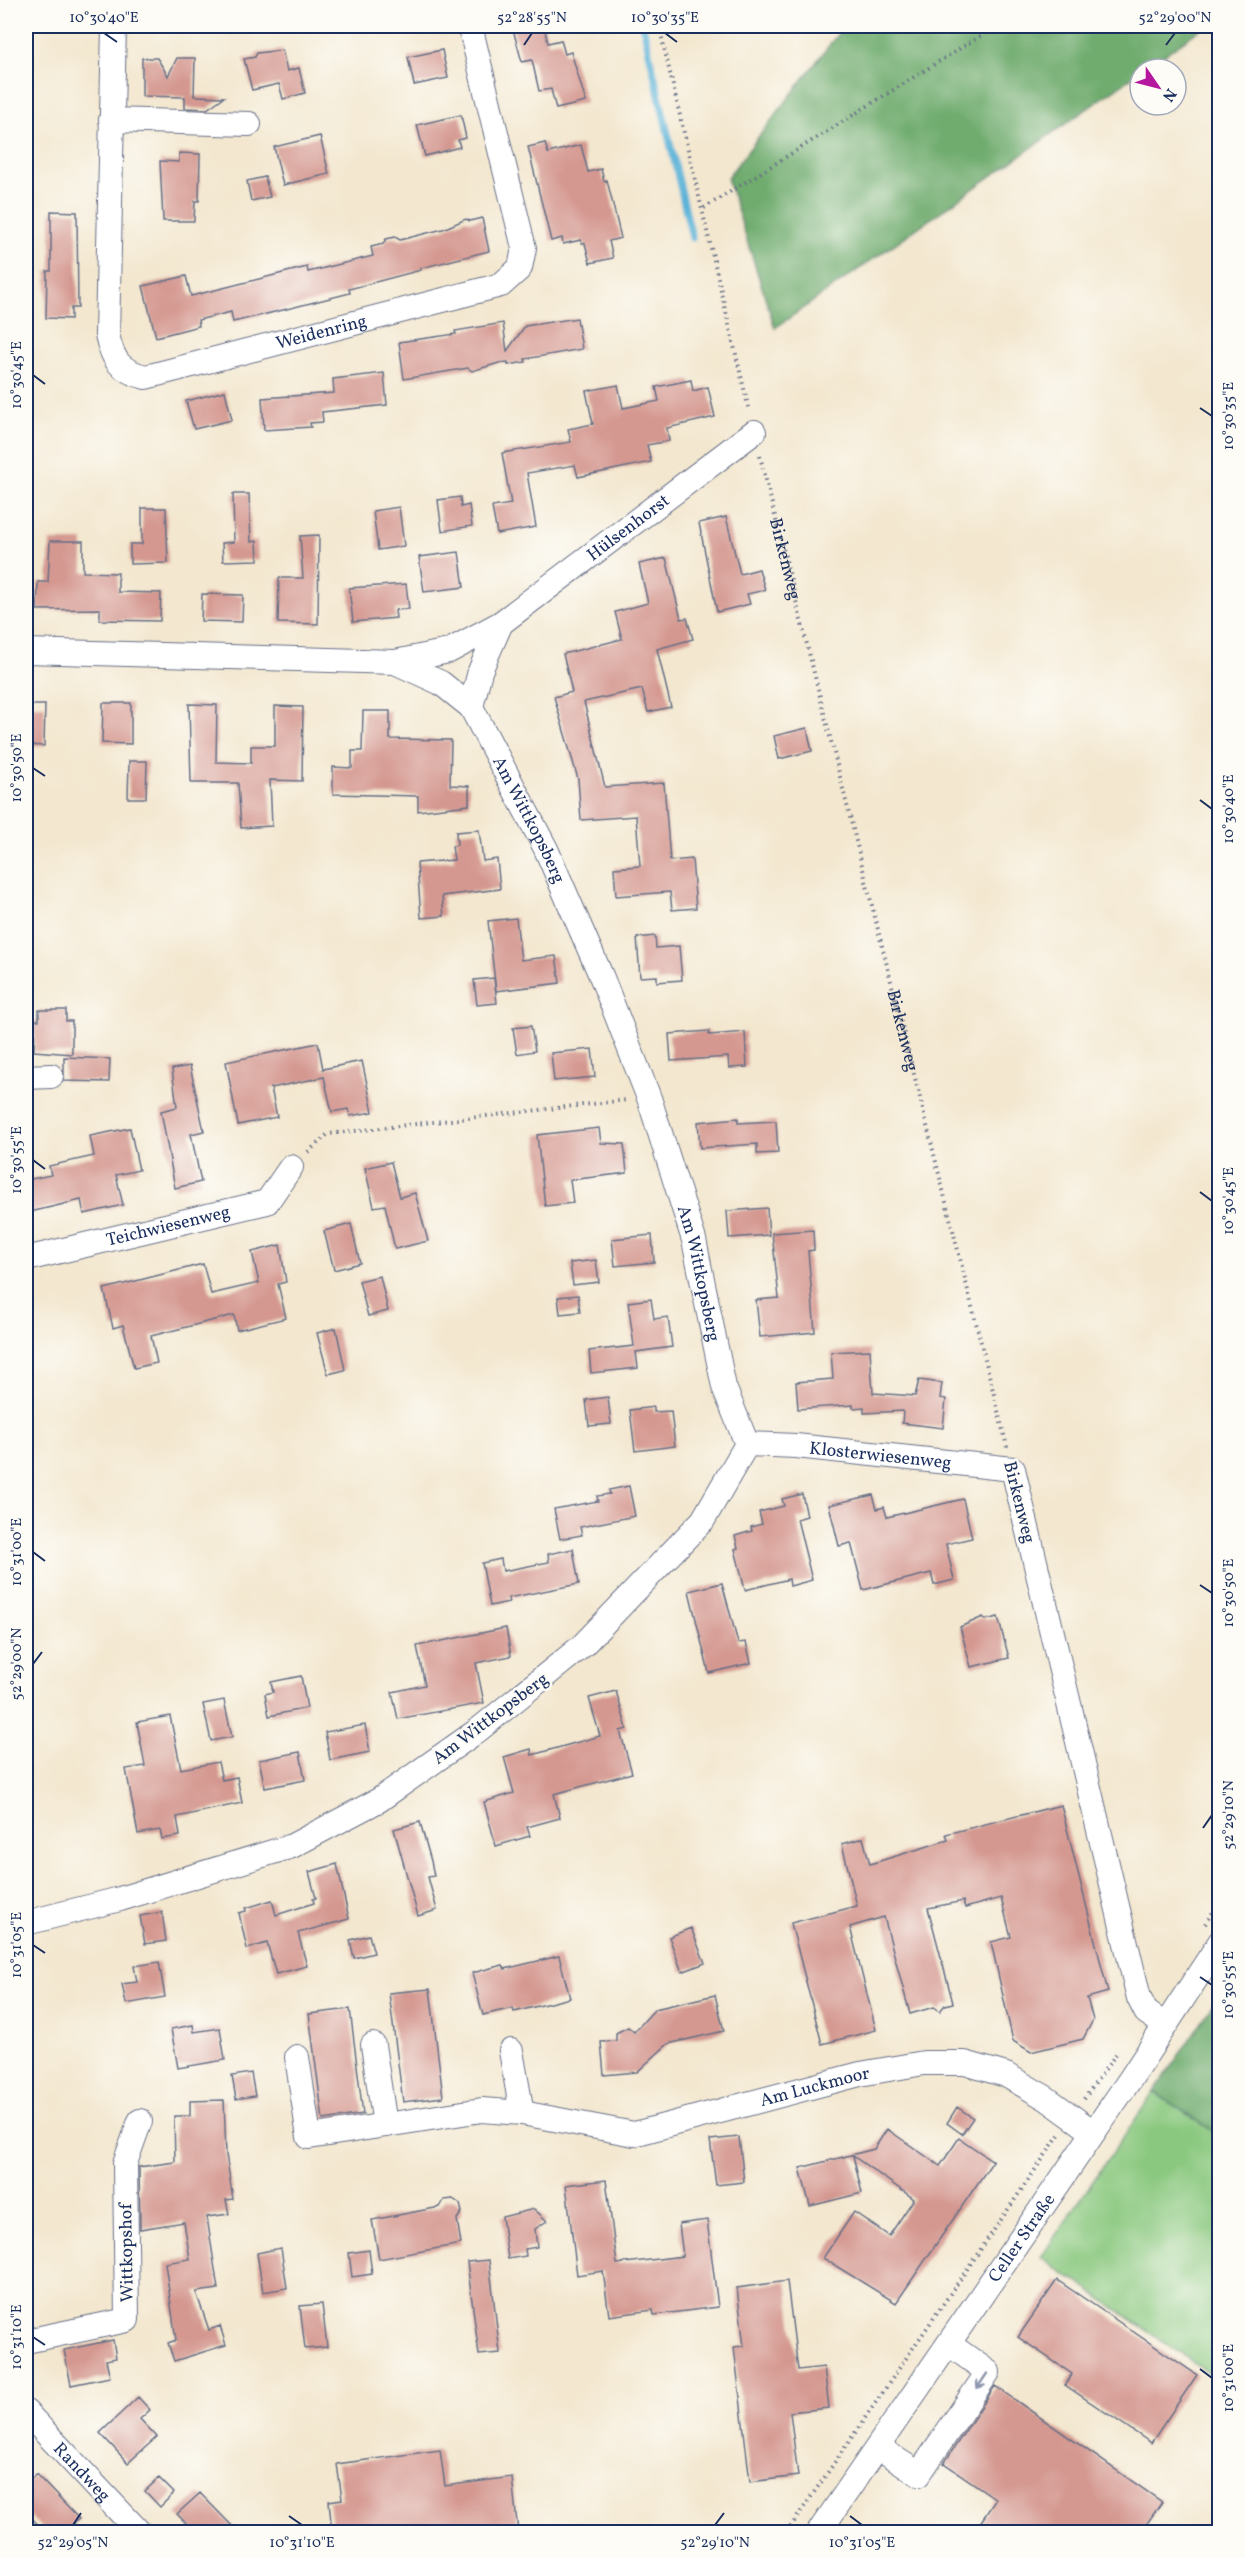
<svg xmlns="http://www.w3.org/2000/svg" width="1245" height="2558" viewBox="0 0 1245 2558" font-family="Vollkorn,serif">
<style>
.green{fill:#8ac87f;stroke:#527c6e;stroke-width:1.5}
.forest{fill:#6fac6e;stroke:#456e66;stroke-width:1.5}
.lines{fill:none;stroke-linecap:round;stroke-linejoin:round}
.stream{stroke:#5bb3d8;stroke-width:7}
.building{fill:#d49890}
.minor-casing{stroke:#676f86;stroke-width:26}
.path{stroke:#676f86;stroke-width:4;stroke-dasharray:1.5 4.5;stroke-linecap:butt}
.minor{stroke:#fff;stroke-width:24}
.oneway{stroke:#8d97ae}
.ticks{fill:none;stroke:#1b2f5e;stroke-width:2}
.labels{text-anchor:middle;stroke-width:5;stroke-linejoin:round;paint-order:stroke}
.street-label{font-size:18px;fill:#1b2f5e;stroke:#fdfcf7}
.neatline{fill:none;stroke:#1b2f5e;stroke-width:2}
.ticks-label{font-size:15px;text-anchor:middle;fill:#1b2f5e}
</style>
<rect width="100%" height="100%" fill="#fdfcf7"/>
<filter id="ink" filterUnits="userSpaceOnUse"><feTurbulence type="fractalNoise" baseFrequency=".0167" numOctaves="2"/><feDisplacementMap in="SourceGraphic" scale="12" xChannelSelector="R" yChannelSelector="G"/><feConvolveMatrix kernelMatrix="1 2 1 2 8 2 1 2 1" color-interpolation-filters="sRGB"/></filter>
<filter id="wash" filterUnits="userSpaceOnUse"><feTurbulence type="fractalNoise" baseFrequency=".008" numOctaves="4" result="noise"/><feDisplacementMap in="SourceGraphic" scale="24" xChannelSelector="R" yChannelSelector="G"/><feGaussianBlur stdDeviation="1.35" result="paint"/><feColorMatrix in="noise" values="0 0 0 0 0 0 0 0 0 0 0 0 0 0 0 0 0 1.4 0 .05"/><feComposite in="paint" operator="in"/></filter>
<g filter="url(#wash)">
<rect width="100%" height="100%" fill="#f3e7cf"/>
<!-- green -->
<path class="green" d="M 1154,2092 L 1219,2135 L 1219,2380 L 1041,2257 Z"/>
<!-- forest -->
<path class="forest" d="M 844,26 L 1205,26 L 775,328 L 727,178 Z
M 1219,1996 L 1219,2135 L 1154,2092 Z"/>
<g class="lines">
<!-- stream -->
<path class="stream" d="M 643,26 L 692,238"/>
</g>
<g id="blocks">
<!-- building -->
<path class="building" d="M 512,26 L 544,26 L 548,43 L 561,40 L 565,54 L 571,52 L 586,102 L 556,109 L 551,89 L 539,91 L 532,60 L 522,62 Z
M 282,50 L 287,71 L 299,68 L 305,93 L 283,99 L 279,84 L 252,90 L 244,59 L 255,57 L 257,53 Z
M 442,50 L 448,78 L 414,85 L 408,57 Z
M 142,58 L 157,58 L 168,76 L 177,58 L 195,58 L 194,96 L 224,97 L 207,109 L 185,108 L 185,97 L 142,96 Z
M 461,115 L 466,138 L 458,140 L 460,147 L 425,156 L 417,125 Z
M 320,136 L 329,174 L 283,185 L 274,147 Z
M 545,143 L 548,153 L 581,145 L 588,172 L 601,169 L 604,181 L 607,180 L 621,238 L 609,241 L 613,258 L 590,263 L 585,243 L 582,243 L 581,240 L 563,244 L 562,238 L 551,241 L 528,147 Z
M 179,153 L 200,154 L 199,201 L 195,201 L 194,221 L 163,221 L 160,161 L 179,162 Z
M 265,177 L 270,197 L 251,201 L 247,181 Z
M 51,211 L 77,212 L 78,308 L 71,308 L 71,319 L 46,318 L 47,271 L 51,271 Z
M 482,218 L 489,251 L 421,268 L 421,270 L 349,289 L 350,293 L 283,310 L 233,322 L 231,312 L 198,320 L 199,326 L 156,337 L 143,286 L 186,276 L 191,296 L 307,267 L 308,272 L 373,256 L 371,247 L 383,244 L 386,239 L 395,237 L 400,240 L 443,229 L 466,219 L 470,221 Z
M 577,318 L 582,349 L 525,359 L 526,362 L 508,365 L 508,362 L 499,363 L 472,371 L 468,368 L 404,379 L 399,342 L 456,334 L 455,331 L 503,323 L 507,351 L 525,326 Z
M 384,373 L 387,405 L 322,412 L 323,422 L 310,423 L 311,427 L 264,430 L 262,398 L 334,393 L 333,379 Z
M 691,380 L 693,391 L 708,387 L 715,417 L 667,428 L 669,441 L 647,445 L 651,462 L 578,477 L 575,465 L 527,473 L 536,527 L 497,534 L 492,507 L 511,504 L 502,453 L 571,442 L 568,429 L 593,424 L 586,391 L 618,385 L 623,408 L 659,401 L 656,387 Z
M 225,391 L 232,420 L 194,429 L 186,401 Z
M 233,494 L 249,494 L 251,542 L 257,541 L 258,560 L 223,561 L 222,543 L 234,542 Z
M 460,497 L 461,507 L 469,505 L 472,526 L 442,531 L 438,500 Z
M 399,507 L 404,546 L 378,550 L 373,511 Z
M 142,508 L 166,508 L 168,563 L 130,564 L 130,544 L 142,544 Z
M 726,517 L 740,574 L 759,569 L 765,590 L 747,594 L 750,604 L 717,612 L 699,523 Z
M 319,535 L 318,624 L 278,623 L 279,578 L 303,578 L 300,536 Z
M 50,541 L 83,541 L 83,572 L 118,573 L 118,592 L 161,593 L 160,621 L 100,620 L 100,609 L 37,610 L 38,582 L 48,582 Z
M 459,552 L 464,587 L 424,592 L 419,557 Z
M 666,558 L 681,619 L 687,618 L 693,639 L 657,649 L 671,707 L 648,712 L 642,689 L 584,702 L 605,787 L 664,783 L 670,861 L 692,859 L 696,908 L 672,910 L 670,892 L 616,896 L 614,868 L 640,866 L 636,816 L 581,820 L 578,779 L 554,697 L 572,692 L 563,654 L 622,639 L 615,612 L 648,603 L 639,564 Z
M 406,584 L 409,609 L 395,610 L 396,618 L 353,622 L 349,588 Z
M 202,594 L 243,595 L 242,622 L 201,621 Z
M 103,703 L 131,703 L 131,744 L 102,743 Z
M 189,704 L 217,705 L 216,762 L 251,763 L 251,746 L 275,746 L 275,706 L 303,707 L 302,781 L 270,780 L 272,826 L 241,828 L 238,783 L 191,783 Z
M 26,705 L 45,705 L 44,746 L 26,745 Z
M 363,711 L 390,711 L 390,739 L 451,740 L 450,785 L 469,786 L 469,805 L 418,811 L 418,796 L 333,794 L 333,767 L 352,768 L 352,751 L 362,751 Z
M 807,728 L 812,751 L 779,759 L 774,736 Z
M 129,761 L 147,761 L 146,798 L 128,798 Z
M 479,830 L 483,861 L 497,859 L 500,889 L 442,896 L 444,916 L 421,918 L 417,863 L 454,860 L 452,846 L 457,845 L 456,832 Z
M 516,918 L 521,960 L 556,956 L 560,983 L 496,991 L 488,921 Z
M 655,936 L 656,948 L 679,946 L 682,980 L 657,982 L 657,976 L 640,977 L 637,938 Z
M 494,978 L 497,1003 L 477,1005 L 474,980 Z
M 39,1010 L 66,1010 L 66,1021 L 72,1021 L 72,1054 L 34,1051 L 35,1020 L 39,1020 Z
M 531,1026 L 535,1051 L 517,1054 L 513,1028 Z
M 709,1031 L 709,1035 L 745,1032 L 747,1067 L 729,1068 L 728,1057 L 671,1061 L 669,1034 Z
M 318,1043 L 323,1069 L 362,1061 L 373,1112 L 350,1116 L 348,1109 L 332,1112 L 324,1077 L 271,1088 L 277,1117 L 238,1125 L 226,1062 Z
M 592,1049 L 595,1077 L 554,1081 L 551,1053 Z
M 64,1057 L 110,1059 L 109,1082 L 64,1081 Z
M 190,1066 L 204,1131 L 191,1134 L 201,1182 L 175,1188 L 161,1111 L 177,1107 L 172,1069 Z
M 738,1118 L 738,1123 L 776,1121 L 778,1153 L 757,1154 L 757,1144 L 700,1148 L 698,1122 Z
M 130,1128 L 139,1170 L 116,1175 L 123,1205 L 84,1214 L 81,1200 L 26,1213 L 26,1180 L 51,1175 L 49,1166 L 94,1156 L 90,1136 Z
M 599,1128 L 601,1143 L 624,1144 L 627,1173 L 570,1180 L 573,1203 L 545,1206 L 537,1135 Z
M 391,1162 L 400,1197 L 415,1193 L 428,1241 L 395,1249 L 385,1205 L 374,1207 L 365,1168 Z
M 767,1208 L 769,1235 L 729,1238 L 727,1211 Z
M 351,1224 L 360,1263 L 334,1270 L 324,1231 Z
M 813,1230 L 814,1250 L 808,1251 L 815,1332 L 760,1337 L 756,1300 L 779,1298 L 772,1233 Z
M 652,1235 L 654,1262 L 615,1266 L 612,1239 Z
M 280,1245 L 286,1282 L 278,1284 L 286,1318 L 237,1330 L 234,1315 L 151,1336 L 157,1363 L 134,1368 L 123,1325 L 113,1328 L 104,1289 L 203,1264 L 211,1294 L 259,1283 L 252,1252 Z
M 596,1260 L 599,1282 L 573,1285 L 570,1263 Z
M 380,1276 L 388,1311 L 368,1316 L 359,1281 Z
M 578,1295 L 580,1312 L 560,1314 L 558,1297 Z
M 651,1299 L 654,1319 L 668,1317 L 672,1347 L 636,1352 L 638,1368 L 591,1373 L 589,1351 L 634,1346 L 628,1302 Z
M 336,1328 L 345,1370 L 328,1374 L 317,1333 Z
M 870,1350 L 873,1393 L 915,1396 L 919,1380 L 942,1383 L 940,1398 L 946,1399 L 943,1428 L 902,1423 L 903,1411 L 864,1413 L 864,1407 L 853,1408 L 853,1405 L 798,1409 L 796,1382 L 833,1379 L 831,1352 Z
M 608,1397 L 611,1424 L 589,1426 L 586,1400 Z
M 654,1407 L 654,1412 L 671,1411 L 675,1446 L 635,1451 L 630,1410 Z
M 629,1486 L 635,1516 L 580,1527 L 582,1535 L 560,1539 L 554,1509 L 598,1501 L 597,1496 L 610,1494 L 609,1490 Z
M 802,1494 L 807,1516 L 797,1519 L 812,1580 L 790,1586 L 789,1579 L 745,1590 L 735,1549 L 738,1548 L 735,1536 L 752,1531 L 751,1527 L 762,1524 L 759,1512 L 784,1506 L 782,1499 Z
M 873,1495 L 877,1509 L 884,1507 L 887,1517 L 963,1499 L 972,1538 L 946,1544 L 954,1580 L 934,1585 L 931,1573 L 863,1590 L 851,1543 L 839,1546 L 829,1505 Z
M 573,1549 L 579,1584 L 508,1598 L 509,1602 L 490,1606 L 482,1563 L 501,1559 L 503,1571 L 549,1562 L 548,1554 Z
M 722,1583 L 738,1643 L 746,1642 L 751,1663 L 709,1673 L 689,1591 Z
M 983,1617 L 986,1620 L 998,1617 L 1009,1658 L 971,1667 L 960,1627 Z
M 506,1628 L 511,1656 L 476,1663 L 484,1703 L 398,1719 L 392,1692 L 425,1685 L 417,1646 Z
M 301,1676 L 307,1708 L 269,1716 L 265,1694 L 273,1692 L 271,1682 Z
M 616,1691 L 627,1729 L 620,1731 L 632,1773 L 554,1794 L 560,1818 L 527,1827 L 530,1836 L 496,1846 L 484,1802 L 514,1793 L 504,1757 L 531,1749 L 532,1755 L 600,1736 L 589,1698 Z
M 224,1700 L 232,1737 L 211,1741 L 203,1704 Z
M 170,1716 L 181,1769 L 218,1762 L 222,1780 L 237,1777 L 242,1803 L 177,1817 L 180,1836 L 162,1839 L 160,1830 L 138,1834 L 126,1769 L 145,1766 L 137,1722 Z
M 365,1725 L 370,1752 L 330,1760 L 325,1732 Z
M 300,1752 L 305,1780 L 265,1788 L 259,1760 Z
M 1061,1805 L 1108,1992 L 1087,1998 L 1093,2020 L 1083,2039 L 1031,2052 L 1013,2041 L 991,1942 L 1011,1937 L 1001,1898 L 965,1908 L 963,1901 L 928,1908 L 953,2003 L 945,2005 L 940,2011 L 934,2007 L 910,2014 L 884,1917 L 850,1927 L 876,2030 L 822,2044 L 791,1923 L 857,1906 L 842,1844 L 863,1838 L 870,1864 L 948,1840 L 946,1834 Z
M 420,1822 L 431,1861 L 434,1876 L 428,1877 L 437,1910 L 418,1916 L 394,1829 Z
M 337,1864 L 349,1919 L 298,1933 L 307,1966 L 276,1974 L 267,1943 L 247,1949 L 239,1913 L 246,1911 L 246,1908 L 272,1900 L 276,1915 L 314,1903 L 313,1899 L 316,1898 L 309,1872 Z
M 162,1912 L 166,1941 L 145,1944 L 140,1916 Z
M 691,1928 L 705,1963 L 682,1972 L 669,1937 Z
M 369,1935 L 374,1953 L 354,1958 L 350,1940 Z
M 559,1956 L 570,1998 L 514,2012 L 513,2008 L 483,2015 L 472,1973 L 503,1965 L 505,1969 Z
M 159,1962 L 165,1997 L 126,2004 L 122,1984 L 137,1982 L 134,1966 Z
M 430,1989 L 443,2097 L 403,2102 L 389,1993 Z
M 715,1995 L 724,2031 L 668,2044 L 637,2072 L 604,2075 L 601,2042 L 616,2041 L 616,2033 L 628,2027 L 634,2032 L 655,2009 Z
M 350,2009 L 363,2114 L 323,2120 L 309,2014 Z
M 193,2025 L 194,2032 L 220,2028 L 225,2060 L 178,2068 L 171,2029 Z
M 251,2073 L 255,2096 L 236,2099 L 232,2076 Z
M 224,2100 L 226,2154 L 233,2199 L 226,2200 L 229,2214 L 207,2217 L 218,2289 L 196,2292 L 209,2330 L 220,2326 L 226,2345 L 174,2361 L 168,2343 L 176,2340 L 165,2263 L 190,2259 L 184,2222 L 140,2229 L 139,2167 L 175,2162 L 174,2116 L 190,2116 L 190,2101 Z
M 957,2107 L 973,2118 L 962,2134 L 947,2123 Z
M 887,2129 L 940,2166 L 959,2138 L 993,2161 L 896,2303 L 823,2258 L 854,2212 L 889,2236 L 914,2199 L 853,2156 L 862,2193 L 810,2206 L 800,2168 L 874,2149 Z
M 739,2137 L 744,2182 L 716,2185 L 710,2140 Z
M 606,2180 L 617,2264 L 683,2256 L 679,2224 L 707,2220 L 718,2307 L 654,2315 L 653,2310 L 609,2316 L 603,2271 L 577,2275 L 566,2185 Z
M 453,2199 L 460,2204 L 462,2212 L 457,2219 L 461,2244 L 379,2259 L 372,2220 L 440,2207 L 444,2200 Z
M 534,2209 L 547,2221 L 535,2229 L 537,2247 L 525,2249 L 526,2256 L 508,2259 L 502,2217 Z
M 281,2248 L 287,2288 L 263,2292 L 257,2253 Z
M 369,2250 L 372,2274 L 352,2277 L 349,2253 Z
M 489,2260 L 500,2353 L 479,2355 L 467,2262 Z
M 1057,2280 L 1197,2375 L 1151,2443 L 1065,2385 L 1072,2374 L 1018,2337 Z
M 787,2281 L 798,2370 L 824,2367 L 829,2408 L 790,2412 L 798,2476 L 750,2482 L 734,2347 L 744,2346 L 737,2288 Z
M 322,2304 L 327,2347 L 305,2349 L 300,2306 Z
M 113,2340 L 116,2358 L 106,2360 L 110,2377 L 71,2385 L 64,2350 Z
M 995,2386 L 1162,2502 L 1141,2532 L 974,2532 L 996,2499 L 944,2463 Z
M 138,2397 L 150,2410 L 140,2419 L 157,2437 L 128,2463 L 100,2433 Z
M 440,2450 L 445,2486 L 512,2477 L 518,2532 L 332,2532 L 329,2501 L 342,2499 L 337,2464 Z
M 36,2474 L 79,2519 L 64,2532 L 45,2532 L 26,2512 L 26,2484 Z
M 159,2478 L 174,2493 L 160,2507 L 145,2491 Z
M 200,2493 L 238,2532 L 195,2532 L 177,2514 Z"/>
</g>
</g>
<g filter="url(#ink)">
<use href="#blocks" fill-opacity="0" stroke="#676f86" stroke-width="1.5"/>
<g class="lines">
<defs>
<g id="minor">
<path id="s2" d="M 114,26 L 107,335 C 113,361 120,371 146,377 L 501,285 L 520,268 L 524,248 L 470,26"/>
<path d="M 111,120 L 249,124"/>
<path id="s3" d="M 501,623 L 754,432"/>
<path id="s4" d="M 26,651 L 395,662 L 441,683 L 471,707 L 546,849 L 602,978 L 649,1098 L 694,1240 L 724,1387 L 747,1444 L 703,1520 L 582,1646 L 477,1731 L 379,1800 L 292,1846 L 120,1899 L 26,1923"/>
<path d="M 395,662 L 449,651 L 501,623 L 480,671 L 471,707"/>
<path d="M 26,1077 L 51,1076"/>
<path id="s5" d="M 26,1259 L 267,1202 L 291,1167"/>
<path id="s6" d="M 747,1444 L 796,1446 L 1013,1469 L 1139,1998 L 1146,2012 L 1165,2025"/>
<path d="M 373,2045 L 385,2125"/>
<path d="M 511,2051 L 522,2113"/>
<path id="s7" d="M 297,2057 L 309,2137 L 482,2110 L 522,2113 L 634,2134 L 860,2074 L 924,2063 L 965,2063 L 1006,2075 L 1046,2098 L 1093,2132"/>
<path d="M 26,2341 L 127,2320 L 125,2163 L 140,2121"/>
<path id="s8" d="M 26,2412 L 139,2532"/>
<path d="M 878,2447 L 919,2474 L 988,2372 L 949,2344"/>
<path id="s9" d="M 819,2532 L 1131,2078 L 1220,1942"/>
</g>
</defs>
<!-- minor casing -->
<use href="#minor" class="minor-casing"/>
<!-- path -->
<g class="path">
<path d="M 659,26 L 749,410"/>
<path d="M 704,208 L 996,26"/>
<path id="s1" d="M 760,456 L 1007,1447"/>
<path d="M 308,1152 L 328,1134 L 627,1100"/>
<path d="M 1205,1924 L 1220,1902"/>
<path d="M 1084,2099 L 1116,2054"/>
<path d="M 787,2532 L 1059,2135"/>
</g>
<!-- minor -->
<use href="#minor" class="minor"/>
</g>
<!-- one-way arrows -->
<defs><path id="oneway-shaft" d="M-6 0H5M1.5-3L5.5 0L1.5 3" fill="none" stroke-width="1.6" stroke-linecap="round" stroke-linejoin="round" transform="scale(1.5)"/></defs>
<use class="oneway" href="#oneway-shaft" transform="translate(982 2381) rotate(124)"/>
</g>
<!-- ticks -->
<path class="ticks" d="M 104,33 L 117,42M 665,33 L 677,42M 524,45 L 532,33M 1166,45 L 1175,33M 33,375 L 45,384M 1200,408 L 1212,416M 33,768 L 45,776M 1200,800 L 1212,809M 33,1160 L 45,1169M 1200,1192 L 1212,1201M 33,1552 L 45,1561M 1200,1585 L 1212,1593M 33,1664 L 42,1652M 1203,1828 L 1212,1815M 33,1945 L 45,1953M 1200,1977 L 1212,1985M 33,2337 L 45,2345M 1200,2369 L 1212,2378M 289,2516 L 302,2525M 850,2516 L 862,2525M 73,2525 L 81,2513M 715,2525 L 724,2513"/>
<g class="labels">
<!-- street labels -->
<g class="street-label">
<text dy="6" stroke="none"><textPath href="#s2" startOffset="552">Weidenring</textPath></text>
<text dy="6" stroke="none"><textPath href="#s3" startOffset="159">Hülsenhorst</textPath></text>
<text dy="6" stroke="none"><textPath href="#s1" startOffset="106">Birkenweg</textPath></text>
<text dy="6" stroke="none"><textPath href="#s4" startOffset="585">Am Wittkopsberg</textPath></text>
<text dy="6" stroke="none"><textPath href="#s1" startOffset="592">Birkenweg</textPath></text>
<text dy="6" stroke="none"><textPath href="#s5" startOffset="146">Teichwiesenweg</textPath></text>
<text dy="6" stroke="none"><textPath href="#s4" startOffset="1071">Am Wittkopsberg</textPath></text>
<text dy="6" stroke="none"><textPath href="#s6" startOffset="134">Klosterwiesenweg</textPath></text>
<text transform="translate(1020 1502) rotate(76)" y="6">Birkenweg</text>
<text transform="translate(490 1718) rotate(-37)" y="6">Am Wittkopsberg</text>
<text dy="6" stroke="none"><textPath href="#s7" startOffset="597">Am Luckmoor</textPath></text>
<text dy="6" stroke="none"><textPath href="#s9" startOffset="357">Celler Straße</textPath></text>
<text transform="translate(126 2253) rotate(-91)" y="6">Wittkopshof</text>
<text dy="6" stroke="none"><textPath href="#s8" startOffset="82">Randweg</textPath></text>
</g>
</g>
<!-- margin -->
<rect width="1245" height="2558" fill="none" stroke="#fdfcf7" stroke-width="66"/>
<!-- north arrow -->
<g transform="translate(1158 87) rotate(125)"><circle r="28" fill="#fdfcf7" stroke="#a3aaba" stroke-width="1.5"/>
<path d="M0-4.5L10 22L0 15L-10 22Z" fill="#b5179e"/>
<text y="-9" font-size="16" font-weight="bold" text-anchor="middle" fill="#1b2f5e">N</text>
</g>
<rect x="33" y="33" width="1179" height="2492" class="neatline"/>
<g class="ticks-label">
<text x="104" y="22">10°30'40"E</text>
<text x="532" y="22">52°28'55"N</text>
<text x="665" y="22">10°30'35"E</text>
<text x="1175" y="22">52°29'00"N</text>
<text transform="translate(16 375) rotate(-90)" y="5">10°30'45"E</text>
<text transform="translate(1228 416) rotate(-90)" y="5">10°30'35"E</text>
<text transform="translate(16 768) rotate(-90)" y="5">10°30'50"E</text>
<text transform="translate(1228 809) rotate(-90)" y="5">10°30'40"E</text>
<text transform="translate(16 1160) rotate(-90)" y="5">10°30'55"E</text>
<text transform="translate(1228 1201) rotate(-90)" y="5">10°30'45"E</text>
<text transform="translate(16 1552) rotate(-90)" y="5">10°31'00"E</text>
<text transform="translate(1228 1593) rotate(-90)" y="5">10°30'50"E</text>
<text transform="translate(16 1664) rotate(-90)" y="5">52°29'00"N</text>
<text transform="translate(1228 1815) rotate(-90)" y="5">52°29'10"N</text>
<text transform="translate(16 1945) rotate(-90)" y="5">10°31'05"E</text>
<text transform="translate(1228 1985) rotate(-90)" y="5">10°30'55"E</text>
<text transform="translate(16 2337) rotate(-90)" y="5">10°31'10"E</text>
<text transform="translate(1228 2378) rotate(-90)" y="5">10°31'00"E</text>
<text x="73" y="2547">52°29'05"N</text>
<text x="302" y="2547">10°31'10"E</text>
<text x="715" y="2547">52°29'10"N</text>
<text x="862" y="2547">10°31'05"E</text>
</g>
</svg>
